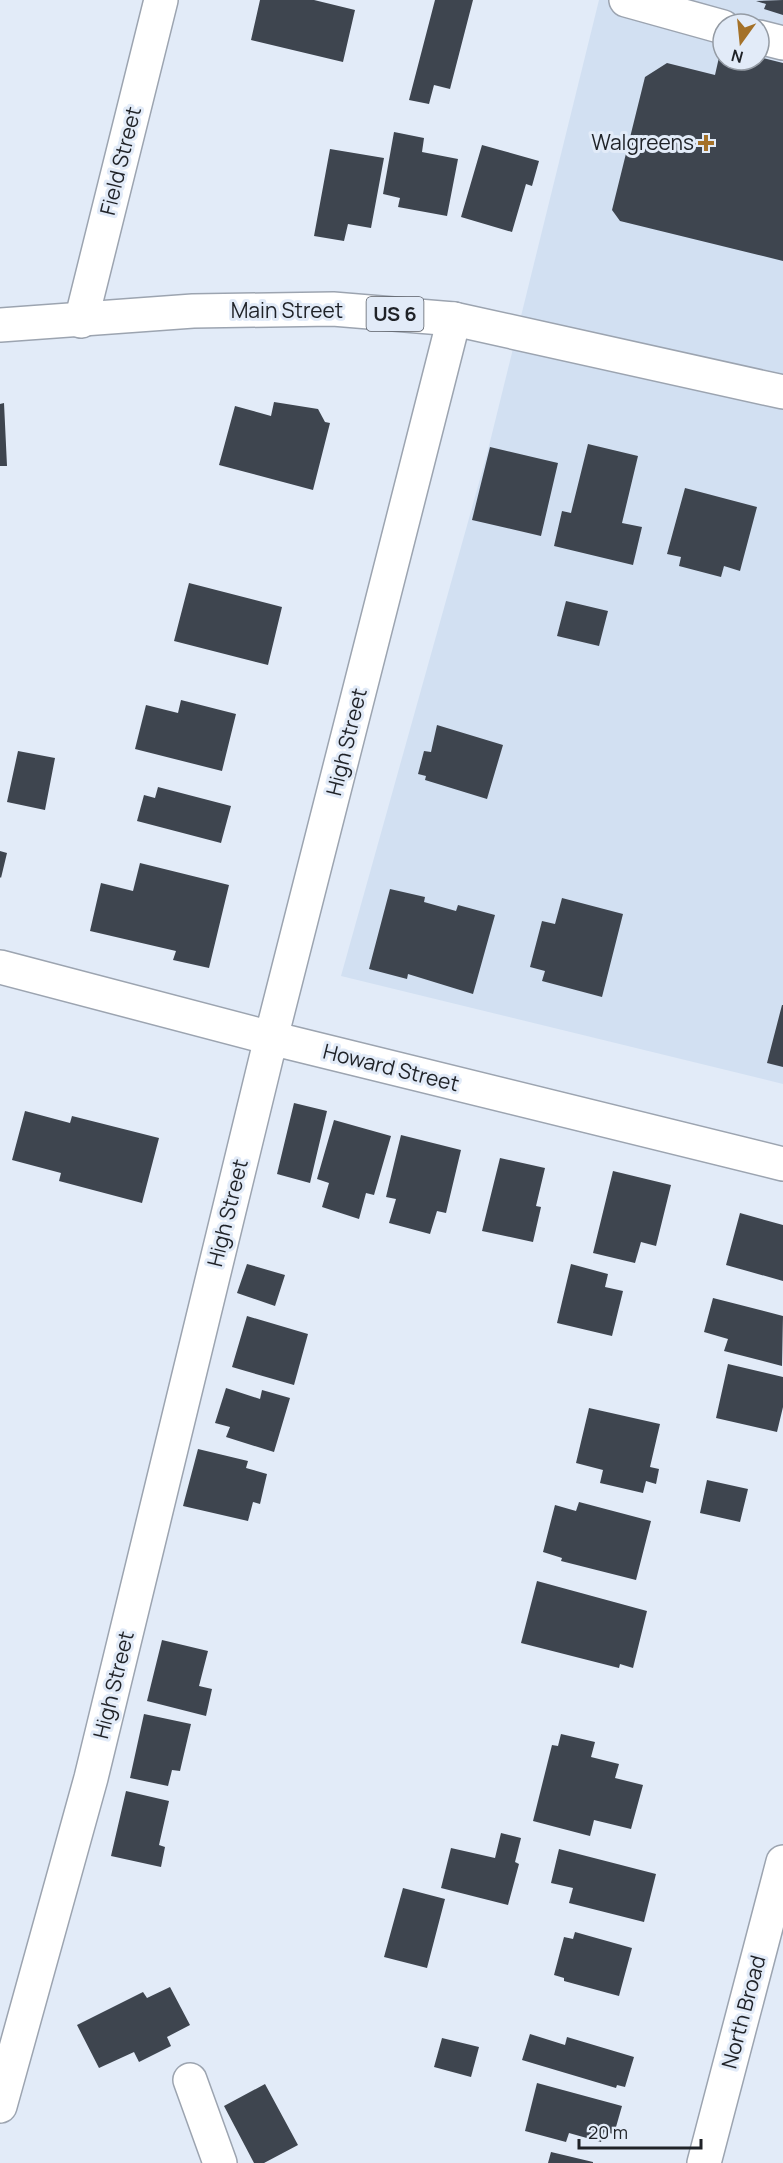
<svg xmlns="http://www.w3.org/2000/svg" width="783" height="2163" viewBox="0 0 783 2163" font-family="Manrope,sans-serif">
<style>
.built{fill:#d2e0f2;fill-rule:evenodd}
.building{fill:#3e454f}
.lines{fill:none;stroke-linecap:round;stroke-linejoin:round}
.minor-casing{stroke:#9ca4b0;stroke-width:36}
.major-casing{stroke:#9ca4b0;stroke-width:36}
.minor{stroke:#fff;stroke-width:33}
.major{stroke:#fff;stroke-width:33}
.poi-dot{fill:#a47128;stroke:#e2ebf8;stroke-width:2}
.labels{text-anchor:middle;stroke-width:6;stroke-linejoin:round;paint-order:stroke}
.shield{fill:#e2ebf8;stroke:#5a5e66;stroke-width:1.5}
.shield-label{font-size:20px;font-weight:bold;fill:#1f2227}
.poi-label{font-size:21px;fill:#1f2227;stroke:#e2ebf8;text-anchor:end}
.street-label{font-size:21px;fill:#1f2227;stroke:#e2ebf8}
</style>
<rect width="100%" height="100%" fill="#e2ebf8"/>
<!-- built -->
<path class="built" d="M 599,0 L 783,0 L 783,1084 L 341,976 L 487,454 ZM 723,24 L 759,24 L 759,60 L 723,60 Z"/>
<!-- building -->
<path class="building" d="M 260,0 L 314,0 L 355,10 L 343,62 L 251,40 Z
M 435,0 L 473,0 L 450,89 L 434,85 L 429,104 L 409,100 Z
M 783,0 L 783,15 L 764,9 L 766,4 L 756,1 Z
M 722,44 L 723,60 L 759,60 L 759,57 L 783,63 L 783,261 L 620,221 L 612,210 L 645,77 L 667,63 L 715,75 Z
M 394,132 L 424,138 L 422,152 L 458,159 L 447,216 L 398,207 L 400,198 L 383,194 Z
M 482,145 L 539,161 L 532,186 L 526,184 L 512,232 L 461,217 Z
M 330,149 L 384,158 L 371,228 L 348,224 L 344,241 L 314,236 Z
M 274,402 L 318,409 L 325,422 L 330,423 L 313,490 L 219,465 L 235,406 L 271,416 Z
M 4,403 L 7,466 L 0,466 L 0,404 Z
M 588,444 L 638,456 L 622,523 L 642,527 L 633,565 L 554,546 L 562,511 L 571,513 Z
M 490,447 L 558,463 L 541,536 L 472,520 Z
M 685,488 L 757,507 L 740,571 L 724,566 L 721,577 L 679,566 L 681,557 L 667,554 Z
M 189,583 L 282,607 L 268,665 L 174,641 Z
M 566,601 L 608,611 L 599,646 L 557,636 Z
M 181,700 L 236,714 L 222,771 L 135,749 L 146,705 L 178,713 Z
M 437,725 L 503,745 L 487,799 L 425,780 L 426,776 L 418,774 L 424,751 L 431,752 Z
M 18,751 L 55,758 L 45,810 L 7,802 Z
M 158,787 L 231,806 L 221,843 L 137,821 L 144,795 L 155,798 Z
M 0,851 L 7,853 L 1,878 L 0,877 Z
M 140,863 L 229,885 L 209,968 L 173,960 L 176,951 L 90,931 L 101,883 L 133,891 Z
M 390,889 L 425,897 L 424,902 L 456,911 L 458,905 L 495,915 L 473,994 L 408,974 L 407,979 L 369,969 Z
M 562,898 L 623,914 L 602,997 L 542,981 L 545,971 L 530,967 L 542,921 L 555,924 Z
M 782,1005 L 783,1005 L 783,1067 L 767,1063 Z
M 294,1103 L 327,1111 L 310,1183 L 277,1174 Z
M 25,1111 L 70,1123 L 72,1116 L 159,1138 L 142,1203 L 59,1181 L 61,1173 L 12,1160 Z
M 334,1120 L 391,1136 L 374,1195 L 366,1193 L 359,1219 L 322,1207 L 329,1183 L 317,1179 Z
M 401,1135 L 461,1150 L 446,1213 L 437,1211 L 430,1234 L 389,1223 L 396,1199 L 386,1197 Z
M 500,1158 L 545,1168 L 536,1206 L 541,1207 L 533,1242 L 482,1231 Z
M 613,1171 L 671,1185 L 656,1246 L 641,1242 L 635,1263 L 593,1253 Z
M 740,1213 L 783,1225 L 783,1281 L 726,1265 Z
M 247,1264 L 285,1275 L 275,1306 L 237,1293 Z
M 571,1264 L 608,1274 L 605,1287 L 623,1291 L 612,1336 L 557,1323 Z
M 713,1298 L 783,1316 L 782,1366 L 724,1351 L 728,1339 L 704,1332 Z
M 247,1316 L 308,1334 L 294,1385 L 232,1367 Z
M 728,1364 L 783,1377 L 783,1407 L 777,1432 L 716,1418 Z
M 226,1388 L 260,1399 L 262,1390 L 290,1398 L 274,1452 L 226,1437 L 230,1427 L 215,1423 Z
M 589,1408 L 660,1424 L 650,1467 L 659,1469 L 656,1484 L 646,1481 L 643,1493 L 600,1483 L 603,1470 L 576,1463 Z
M 198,1449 L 248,1461 L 246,1468 L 267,1474 L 260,1504 L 253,1502 L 248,1521 L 183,1506 Z
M 707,1480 L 748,1489 L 740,1522 L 700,1513 Z
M 579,1502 L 651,1521 L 636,1580 L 561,1561 L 562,1558 L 543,1552 L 555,1505 L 576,1511 Z
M 537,1581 L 647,1611 L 633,1668 L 620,1664 L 619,1668 L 521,1643 Z
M 162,1640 L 208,1651 L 199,1686 L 212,1689 L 206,1716 L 147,1701 Z
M 144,1714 L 191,1724 L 180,1771 L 172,1770 L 168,1786 L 130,1778 Z
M 561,1734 L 595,1742 L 591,1757 L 619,1764 L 615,1778 L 643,1785 L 631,1829 L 594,1820 L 590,1836 L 533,1821 L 552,1745 L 558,1746 Z
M 126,1791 L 169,1801 L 159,1845 L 165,1847 L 161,1867 L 111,1856 Z
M 501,1833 L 521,1838 L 515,1862 L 519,1864 L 508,1905 L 441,1888 L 451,1848 L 495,1858 Z
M 559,1849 L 656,1874 L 644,1922 L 569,1903 L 573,1888 L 551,1883 Z
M 403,1888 L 445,1899 L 427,1968 L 384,1957 Z
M 575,1932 L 632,1948 L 619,1996 L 564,1981 L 564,1978 L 554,1975 L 564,1937 L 573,1939 Z
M 170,1987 L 190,2025 L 167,2037 L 171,2046 L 139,2062 L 134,2052 L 99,2068 L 77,2025 L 143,1992 L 147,1998 Z
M 530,2034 L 565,2045 L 567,2037 L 634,2057 L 625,2087 L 617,2085 L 616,2088 L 522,2060 Z
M 442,2038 L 479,2047 L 471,2077 L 434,2067 Z
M 537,2083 L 622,2106 L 614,2134 L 604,2132 L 601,2142 L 569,2133 L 566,2142 L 525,2131 Z
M 265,2084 L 298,2145 L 264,2163 L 254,2163 L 224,2106 Z
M 551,2152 L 593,2162 L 593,2163 L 548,2163 Z"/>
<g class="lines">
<defs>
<path id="minor" d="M 626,0 L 723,27
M 759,37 L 783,43
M 81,321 L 161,0
M 0,967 L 271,1038 L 783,1164
M 190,2080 L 220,2163
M 0,2106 L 91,1778 L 271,1038 L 454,319
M 704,2163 L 783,1862"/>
<path id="major" d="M 0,325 L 193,311 L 333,309 L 454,319 L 783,392"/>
</defs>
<!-- minor casing -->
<use href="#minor" class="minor-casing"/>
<!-- major casing -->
<use href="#major" class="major-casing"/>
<!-- minor -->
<use href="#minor" class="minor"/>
<!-- major -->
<use href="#major" class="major"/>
</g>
<!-- markers -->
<path class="poi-dot" d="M703 134h6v6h6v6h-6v6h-6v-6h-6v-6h6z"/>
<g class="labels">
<!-- shield labels -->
<rect class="shield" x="366.5" y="297" width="57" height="34" rx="4.5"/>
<g class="shield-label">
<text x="395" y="321">US 6</text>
</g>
<!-- poi labels -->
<g class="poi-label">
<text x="694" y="150">Walgreens</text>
</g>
<!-- street labels -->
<g class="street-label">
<text transform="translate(121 161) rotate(-76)" y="7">Field Street</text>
<text x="287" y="318">Main Street</text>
<text transform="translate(347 742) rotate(-76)" y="7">High Street</text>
<text transform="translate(391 1068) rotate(14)" y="7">Howard Street</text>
<text transform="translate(228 1213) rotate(-76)" y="7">High Street</text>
<text transform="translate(114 1685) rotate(-76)" y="7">High Street</text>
<text transform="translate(744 2012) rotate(-75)" y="7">North Broad</text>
</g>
</g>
<!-- north arrow -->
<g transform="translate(741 42) rotate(195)"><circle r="28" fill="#e2ebf8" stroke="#949ba4" stroke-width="1.5"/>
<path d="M0-4.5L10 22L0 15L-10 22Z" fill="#a47128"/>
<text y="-9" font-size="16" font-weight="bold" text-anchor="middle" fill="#1f2227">N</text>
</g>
<!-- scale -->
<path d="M579 2139v9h122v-9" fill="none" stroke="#1f2227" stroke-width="3"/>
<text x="588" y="2139" font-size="18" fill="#1f2227" stroke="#e2ebf8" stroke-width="4.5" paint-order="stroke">20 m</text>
</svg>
